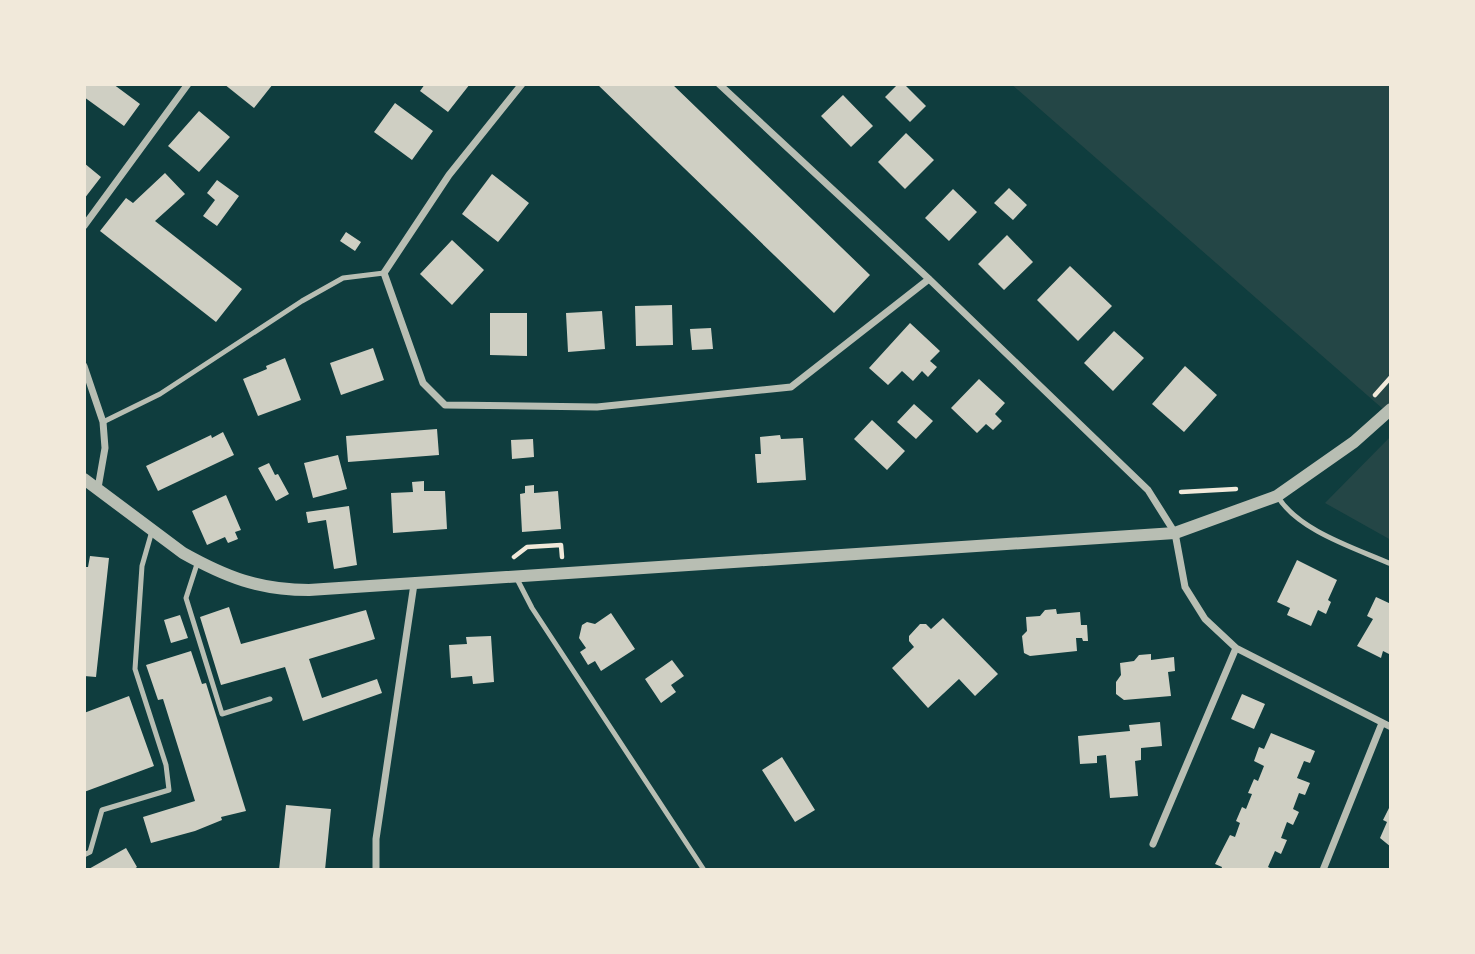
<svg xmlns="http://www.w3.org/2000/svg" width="1475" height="954" viewBox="0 0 1475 954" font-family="Karla,sans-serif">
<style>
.green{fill:#244646}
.building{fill:#cfcfc3}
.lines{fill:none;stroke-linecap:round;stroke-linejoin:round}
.path{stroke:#f1e9da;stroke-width:4.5}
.service{stroke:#b8beb3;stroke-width:5}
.minor{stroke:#b8beb3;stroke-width:7}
.tertiary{stroke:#b8beb3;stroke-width:12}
</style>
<rect width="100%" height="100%" fill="#0f3d3e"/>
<!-- green -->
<path class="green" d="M 1011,84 L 1391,84 L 1391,416 L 1025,96 Z
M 1391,436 L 1391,540 L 1325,503 Z"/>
<!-- building -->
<path class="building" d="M 84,84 L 113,84 L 140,104 L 124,126 L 84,97 Z
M 224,84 L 273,84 L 254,108 Z
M 425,84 L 470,84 L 448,112 L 420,91 Z
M 597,84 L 672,84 L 870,275 L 834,313 Z
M 898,84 L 904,84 L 926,106 L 910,122 L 885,97 Z
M 843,95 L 873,126 L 851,147 L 821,116 Z
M 395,103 L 433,131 L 412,160 L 374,132 Z
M 199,111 L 230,137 L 199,172 L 168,146 Z
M 906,133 L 934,160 L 905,189 L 878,162 Z
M 84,163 L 101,177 L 84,199 Z
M 165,173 L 185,194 L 155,221 L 242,289 L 216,322 L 100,231 L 126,198 L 133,203 Z
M 492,174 L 529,203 L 498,242 L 462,214 Z
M 217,180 L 239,196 L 217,226 L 203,216 L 215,200 L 207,193 Z
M 1009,188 L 1027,205 L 1013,220 L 994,203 Z
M 953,189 L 977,212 L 949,241 L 925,218 Z
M 346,232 L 361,242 L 355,251 L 340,241 Z
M 1007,235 L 1033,262 L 1004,290 L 978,264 Z
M 452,240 L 484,270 L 452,305 L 420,274 Z
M 1070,266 L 1112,306 L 1078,341 L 1037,300 Z
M 672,305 L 673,345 L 636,346 L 635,306 Z
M 602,311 L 605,349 L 568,352 L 566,313 Z
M 490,313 L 527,313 L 527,356 L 490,355 Z
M 910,323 L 940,351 L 930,361 L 937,367 L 928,377 L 922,371 L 913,381 L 902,371 L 888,385 L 869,368 Z
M 711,328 L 713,349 L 692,350 L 690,329 Z
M 1114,331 L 1144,358 L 1113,391 L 1084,363 Z
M 373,348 L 384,380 L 341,395 L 330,363 Z
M 285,358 L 301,400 L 258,416 L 243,379 L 267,369 L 266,366 Z
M 1185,366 L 1217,395 L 1184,432 L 1152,404 Z
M 979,379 L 1005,403 L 995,414 L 1002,421 L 993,430 L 986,424 L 977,433 L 951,408 Z
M 914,404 L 933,421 L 916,439 L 897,422 Z
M 872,420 L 905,451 L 887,470 L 854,439 Z
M 437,429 L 439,455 L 348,462 L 346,436 Z
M 223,432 L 234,455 L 158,491 L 146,466 L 211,435 L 212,438 Z
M 780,435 L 781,439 L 803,438 L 806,480 L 757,483 L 755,454 L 761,454 L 760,437 Z
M 533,439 L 534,457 L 512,459 L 511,440 Z
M 338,455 L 347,489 L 313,498 L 304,463 Z
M 269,463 L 275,475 L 278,474 L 289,494 L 276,501 L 258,468 Z
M 424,481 L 424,491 L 445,491 L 447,529 L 393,533 L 391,493 L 413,492 L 412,482 Z
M 534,485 L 534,493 L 558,491 L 561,529 L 522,532 L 520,494 L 525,493 L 525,486 Z
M 226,495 L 241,530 L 235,532 L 238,539 L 228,543 L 225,537 L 207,545 L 192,511 Z
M 349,506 L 357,565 L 334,569 L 326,520 L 308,523 L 306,512 Z
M 90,556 L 109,558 L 96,677 L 84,676 L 84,567 L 88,567 Z
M 1297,560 L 1337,580 L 1328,600 L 1331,602 L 1326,614 L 1318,610 L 1311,626 L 1287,615 L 1290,608 L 1277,602 Z
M 1376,597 L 1391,604 L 1391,655 L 1383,651 L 1381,658 L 1357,646 L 1373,619 L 1367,616 Z
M 229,607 L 241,644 L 366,610 L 375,639 L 309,659 L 322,698 L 377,679 L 382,693 L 303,721 L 285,667 L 221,685 L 200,617 Z
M 1056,609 L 1057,614 L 1080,612 L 1081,625 L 1087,625 L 1088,641 L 1083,641 L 1082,638 L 1076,638 L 1077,651 L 1030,656 L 1024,653 L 1022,636 L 1027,631 L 1026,617 L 1040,616 L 1045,610 Z
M 611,613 L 635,649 L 601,671 L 595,661 L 588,665 L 580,652 L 586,648 L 579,638 L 582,625 L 587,622 L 595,624 Z
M 180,615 L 188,638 L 171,643 L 164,620 Z
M 943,618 L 998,674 L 975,696 L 959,679 L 928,708 L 892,668 L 914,647 L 909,641 L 909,636 L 920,624 L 926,624 L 931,629 Z
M 491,636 L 494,682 L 473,684 L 472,676 L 451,678 L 449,645 L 467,644 L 466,637 Z
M 191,651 L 202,684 L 206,683 L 246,811 L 221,817 L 222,820 L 195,831 L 151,843 L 143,817 L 195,801 L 163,699 L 158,700 L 146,665 Z
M 1151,654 L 1151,660 L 1174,657 L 1175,671 L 1168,672 L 1171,696 L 1124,700 L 1116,694 L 1116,682 L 1121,675 L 1120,663 L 1134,661 L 1139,655 Z
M 672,660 L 684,676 L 671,685 L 676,692 L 661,703 L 645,679 Z
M 1242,694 L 1265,704 L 1254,729 L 1231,719 Z
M 129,696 L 154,766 L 84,792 L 84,713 Z
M 1160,722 L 1162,746 L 1141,748 L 1141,760 L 1135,761 L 1138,796 L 1110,798 L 1106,755 L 1097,756 L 1097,763 L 1080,764 L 1078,736 L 1130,731 L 1129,725 Z
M 1271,733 L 1315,751 L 1310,763 L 1304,761 L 1297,778 L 1310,783 L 1305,795 L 1299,793 L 1293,809 L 1299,812 L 1293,825 L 1287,822 L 1281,838 L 1287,840 L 1281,854 L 1275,851 L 1268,867 L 1274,870 L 1221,870 L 1222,867 L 1215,864 L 1230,835 L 1235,837 L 1240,823 L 1236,821 L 1242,807 L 1246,809 L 1252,794 L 1248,793 L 1254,779 L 1258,781 L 1264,766 L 1254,761 L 1259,747 L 1264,749 Z
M 782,757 L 815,810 L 795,822 L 762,770 Z
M 286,805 L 331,809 L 325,870 L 279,870 Z
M 1389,808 L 1391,809 L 1391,847 L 1380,838 L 1387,822 L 1383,820 Z
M 126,848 L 137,867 L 133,870 L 87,870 Z"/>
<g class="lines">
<!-- path -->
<path class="path" d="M 1375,395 L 1391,377
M 1181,492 L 1236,489
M 514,557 L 527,547 L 561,545 L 562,557"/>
<!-- service -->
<path class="service" d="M 103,422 L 160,394 L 302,301 L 343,278 L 384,273
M 1278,497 C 1299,531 1355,548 1391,564
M 198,561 L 186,598 L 222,714 L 270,699
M 516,577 L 532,608 L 704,870
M 84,855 L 90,852 L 102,810 L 169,790 L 166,765 L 135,669 L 142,566 L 152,531"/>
<!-- minor -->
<path class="minor" d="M 522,84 L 449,175 L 384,273 L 423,383 L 445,405 L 597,407 L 791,387 L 929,279
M 719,84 L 929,279 L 1148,490 L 1175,533 L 1185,587 L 1205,619 L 1236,648 L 1391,727
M 84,226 L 188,84
M 84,366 L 103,422 L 105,448 L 98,488
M 1153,844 L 1236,648
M 376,870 L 376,839 L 414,584
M 1323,870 L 1382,723"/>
<!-- tertiary -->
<path class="tertiary" d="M 84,479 L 183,553 C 226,577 259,590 309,590 L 1175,533 L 1277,496 L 1354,442 L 1391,409"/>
</g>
<!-- border -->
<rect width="1475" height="954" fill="none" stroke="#f1e9da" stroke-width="172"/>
</svg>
